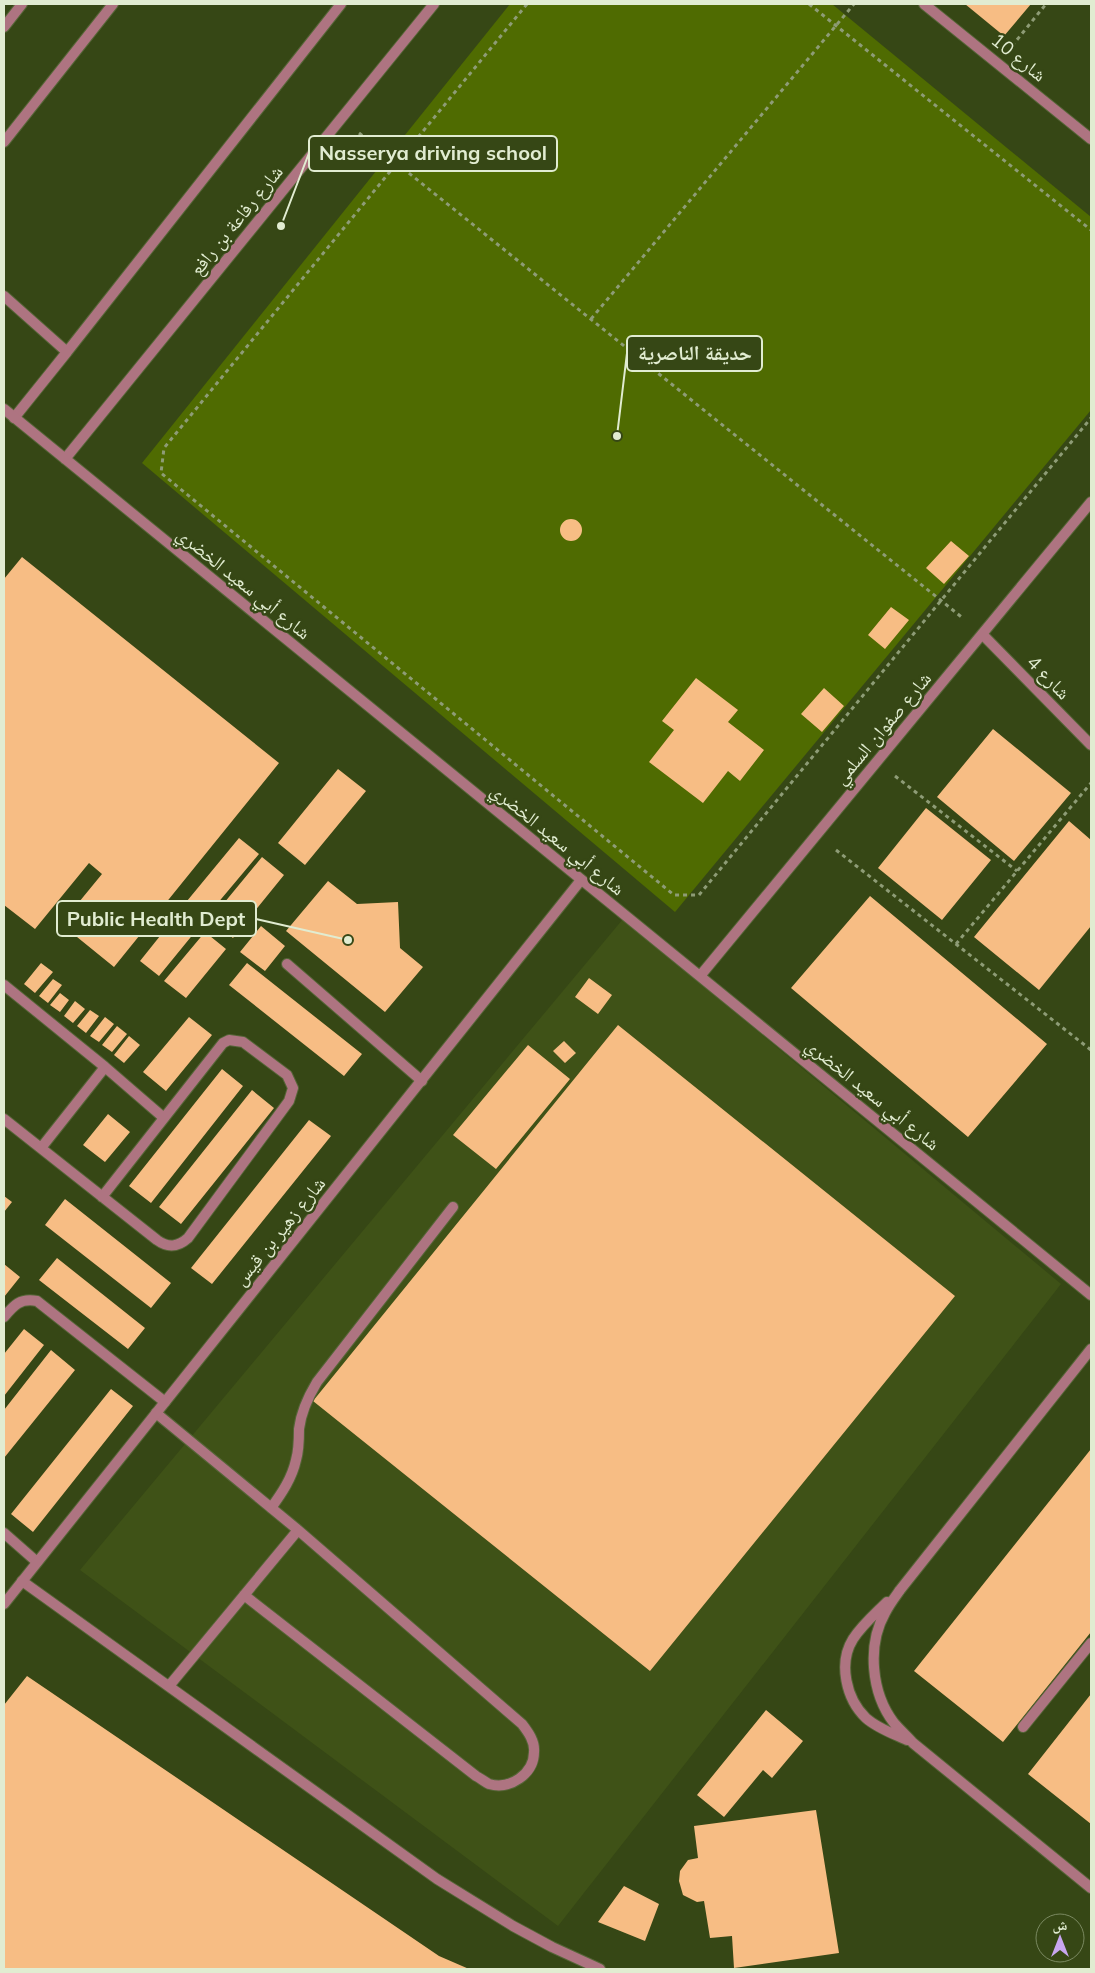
<svg xmlns="http://www.w3.org/2000/svg" width="1095" height="1973" viewBox="0 0 1095 1973" font-family="Mulish,'Noto Naskh Arabic',sans-serif">
<style>
.built{fill:#3f5217}
.green{fill:#4f6b01}
.building{fill:#f7bd84}
.lines{fill:none;stroke-linecap:round;stroke-linejoin:round}
.lane-casing{stroke:#556537;stroke-width:12}
.street-casing{stroke:#556537;stroke-width:12}
.path{stroke:#8e9c76;stroke-width:3;stroke-dasharray:4 4;stroke-linecap:butt}
.lane{stroke:#ae7481;stroke-width:10}
.street{stroke:#ae7481;stroke-width:10}
.labels{text-anchor:middle;stroke-width:5;stroke-linejoin:round;paint-order:stroke}
.street-label{font-size:19px;fill:#e1ecd1;stroke:#364715}
.leader{fill:none;stroke:#e1ecd1;stroke-width:2}
.callout-dot{fill:#e1ecd1;stroke:#364715;stroke-width:2}
.callout{fill:#364715;stroke:#e1ecd1;stroke-width:2}
.callout-label{font-size:20px;text-anchor:middle;font-weight:bold;fill:#e1ecd1}
</style>
<rect width="100%" height="100%" fill="#364715"/>
<!-- built -->
<path class="built" d="M 623,919 L 1061,1284 L 558,1926 L 80,1570 Z"/>
<!-- green -->
<path class="green" d="M 510,4 L 832,4 L 1091,217 L 1091,410 L 675,912 L 142,463 Z"/>
<!-- building -->
<path class="building" d="M 965,4 L 1031,4 L 1004,36 Z
M560 530a11 11 0 1 1 22 0a11 11 0 1 1-22 0Z
M 951,541 L 969,556 L 944,584 L 926,568 Z
M 22,557 L 279,763 L 114,967 L 61,924 L 102,874 L 89,863 L 35,929 L 4,905 L 4,579 Z
M 891,607 L 909,620 L 885,649 L 868,635 Z
M 696,678 L 738,710 L 728,722 L 764,750 L 740,781 L 728,771 L 703,803 L 649,762 L 674,730 L 662,721 Z
M 824,688 L 844,706 L 822,732 L 801,714 Z
M 993,729 L 1071,793 L 1014,861 L 937,797 Z
M 338,769 L 366,791 L 305,865 L 278,843 Z
M 926,808 L 991,860 L 942,920 L 878,868 Z
M 1069,821 L 1091,840 L 1091,926 L 1039,990 L 974,937 Z
M 239,838 L 259,854 L 206,917 L 187,901 Z
M 262,857 L 284,875 L 233,938 L 210,920 Z
M 328,881 L 357,904 L 398,902 L 400,948 L 423,967 L 385,1012 L 286,931 Z
M 870,896 L 1047,1044 L 968,1137 L 791,988 Z
M 180,911 L 199,927 L 159,976 L 140,961 Z
M 261,926 L 285,946 L 265,971 L 240,952 Z
M 205,932 L 226,949 L 186,998 L 164,981 Z
M 41,963 L 53,972 L 35,993 L 24,984 Z
M 247,963 L 362,1054 L 344,1076 L 229,985 Z
M 589,978 L 612,995 L 598,1014 L 575,997 Z
M 53,979 L 62,985 L 48,1003 L 39,996 Z
M 60,993 L 69,1000 L 60,1012 L 50,1005 Z
M 75,1001 L 85,1009 L 73,1023 L 64,1016 Z
M 90,1010 L 99,1016 L 86,1033 L 77,1026 Z
M 105,1017 L 114,1024 L 99,1042 L 90,1036 Z
M 189,1017 L 212,1035 L 166,1091 L 143,1072 Z
M 618,1025 L 955,1296 L 650,1671 L 313,1401 Z
M 117,1026 L 127,1034 L 112,1052 L 102,1045 Z
M 129,1036 L 140,1045 L 124,1063 L 114,1055 Z
M 564,1041 L 576,1053 L 565,1063 L 553,1051 Z
M 528,1045 L 570,1079 L 496,1169 L 453,1135 Z
M 222,1069 L 243,1086 L 151,1203 L 129,1186 Z
M 252,1090 L 274,1108 L 181,1224 L 159,1207 Z
M 108,1114 L 130,1132 L 105,1162 L 83,1145 Z
M 309,1120 L 331,1136 L 212,1284 L 191,1268 Z
M 4,1196 L 12,1202 L 4,1212 Z
M 65,1199 L 171,1283 L 151,1308 L 45,1225 Z
M 57,1258 L 145,1328 L 128,1349 L 39,1280 Z
M 4,1264 L 20,1277 L 4,1297 Z
M 24,1329 L 44,1345 L 4,1396 L 4,1354 Z
M 51,1350 L 75,1370 L 4,1458 L 4,1410 Z
M 111,1389 L 133,1406 L 33,1532 L 11,1514 Z
M 1091,1449 L 1091,1632 L 1003,1742 L 914,1671 Z
M 27,1676 L 439,1956 L 469,1969 L 4,1969 L 4,1705 Z
M 1091,1694 L 1091,1824 L 1028,1774 Z
M 766,1710 L 803,1741 L 772,1778 L 763,1770 L 724,1817 L 697,1795 Z
M 816,1810 L 839,1953 L 734,1968 L 732,1936 L 710,1938 L 704,1901 L 697,1902 L 683,1895 L 679,1881 L 680,1871 L 688,1860 L 698,1858 L 694,1826 Z
M 624,1886 L 659,1904 L 645,1941 L 598,1922 Z"/>
<g class="lines">
<defs>
<path id="lane" d="M 4,142 L 113,4
M 4,296 L 67,352 L 341,4
M 14,418 L 67,352
M 287,964 L 422,1081
M 4,985 L 105,1067 L 164,1118
M 4,1119 L 157,1240 C 168,1248 178,1247 188,1238 L 289,1101 L 293,1088 L 287,1075 L 243,1042 L 229,1040 L 223,1043 L 102,1197
M 41,1148 L 105,1067
M 4,1317 C 14,1305 20,1298 37,1301 L 165,1402
M 156,1413 L 298,1530 L 522,1724 C 528,1732 535,1741 534,1752 C 534,1774 510,1790 489,1784 C 485,1782 480,1778 476,1776 L 244,1595
M 271,1508 C 282,1493 292,1478 296,1460 C 299,1450 299,1440 299,1429 C 301,1412 308,1397 317,1382 L 453,1207
M 4,1533 L 37,1562
M 22,1581 L 437,1879 L 513,1926 L 552,1947 L 600,1969
M 169,1686 L 298,1530"/>
<path id="street" d="M 924,4 L 1091,139
M 4,27 L 22,4
M 4,409 L 1091,1295
M 65,459 L 434,4
M 982,634 L 1091,745
M 700,976 L 1091,502
M 1091,1349 L 900,1590 C 895,1597 889,1605 885,1613 C 867,1645 871,1693 894,1723 C 900,1730 907,1736 913,1743 L 1091,1888
M 887,1602 C 875,1614 862,1625 853,1639 C 838,1663 846,1699 866,1718 C 877,1728 894,1734 907,1740
M 4,1604 L 581,880
M 1023,1727 L 1091,1643"/>
</defs>
<!-- lane casing -->
<use href="#lane" class="lane-casing"/>
<!-- street casing -->
<use href="#street" class="street-casing"/>
<!-- path -->
<path class="path" d="M 527,4 L 164,448 L 161,473 L 674,895 L 699,895 L 1091,418
M 809,4 L 1091,230
M 1012,46 L 1046,4
M 359,133 L 964,619
M 591,319 L 854,4
M 895,776 L 1017,871
M 836,850 L 1091,1050
M 956,944 L 1091,783"/>
<!-- lane -->
<use href="#lane" class="lane"/>
<!-- street -->
<use href="#street" class="street"/>
</g>
<g class="labels">
<!-- street labels -->
<g class="street-label">
<text transform="translate(1019 57) rotate(39)" y="7">شارع 10</text>
<text transform="translate(236 220) rotate(-51)" y="7">شارع رفاعة بن رافع</text>
<text transform="translate(244 583) rotate(39)" y="7">شارع أبي سعيد الخضري</text>
<text transform="translate(1049 677) rotate(46)" y="7">شارع 4</text>
<text transform="translate(882 728) rotate(-50)" y="7">شارع صفوان السلمي</text>
<text transform="translate(558 839) rotate(39)" y="7">شارع أبي سعيد الخضري</text>
<text transform="translate(873 1094) rotate(39)" y="7">شارع أبي سعيد الخضري</text>
<text transform="translate(279 1231) rotate(-51)" y="7">شارع زهير بن قيس</text>
</g>
</g>
<!-- callouts -->
<path class="leader" d="M281 226L309 153M617 436L627 353M348 940L256 919"/>
<g class="callout-dot">
<circle cx="281" cy="226" r="5"/>
<circle cx="617" cy="436" r="5"/>
<circle cx="348" cy="940" r="5"/>
</g>
<g class="callout">
<rect x="309" y="136" width="248" height="35" rx="5"/>
<rect x="627" y="336" width="135" height="35" rx="5"/>
<rect x="57" y="901" width="199" height="35" rx="5"/>
</g>
<g class="callout-label">
<text x="433" y="160">Nasserya driving school</text>
<text x="695" y="360">حديقة الناصرية</text>
<text x="156" y="926">Public Health Dept</text>
</g>
<!-- border -->
<rect width="1095" height="1973" fill="none" stroke="#e1ecd1" stroke-width="10"/>
<!-- north arrow -->
<g transform="translate(1060 1938)"><circle r="24" fill="#364715" stroke="#7a8960"/>
<path d="M0-4L9 19L0 12L-9 19Z" fill="#c8a6ef"/>
<text y="-8" font-size="14" font-weight="bold" text-anchor="middle" fill="#e1ecd1">ش</text>
</g>
</svg>
